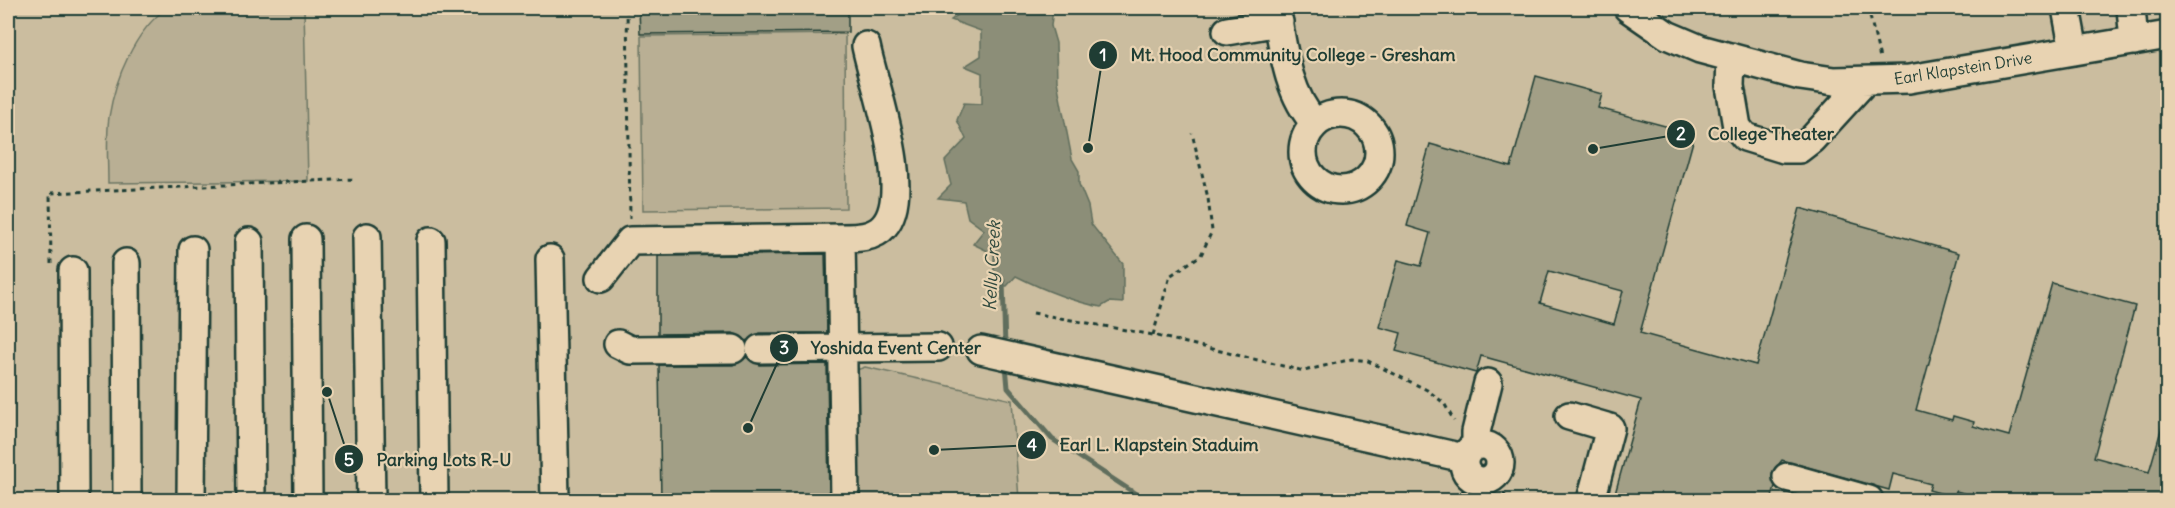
<svg xmlns="http://www.w3.org/2000/svg" width="2175" height="508" viewBox="0 0 2175 508" font-family="Delius,sans-serif">
<style>
.built{fill:#cbbd9f}
.green{fill:#b9af94;stroke:#6c7664;stroke-width:1.5}
.water{fill:#8c8e78;stroke:#606e5d;stroke-width:1.5}
.lines{fill:none;stroke-linecap:round;stroke-linejoin:round}
.stream{stroke:#606e5d;stroke-width:5}
.building{fill:#a29f86;stroke:#1f3d34;stroke-width:1.5;fill-rule:evenodd}
.minor-casing{stroke:#1f3d34;stroke-width:32}
.path{stroke:#1f3d34;stroke-width:3;stroke-dasharray:4.5 4.5;stroke-linecap:butt}
.minor{stroke:#e8d3b2;stroke-width:27}
.labels{text-anchor:middle;stroke-width:4.5;stroke-linejoin:round;paint-order:stroke}
.street-label{font-size:16px;fill:#1f3d34;stroke:#e8d3b2}
.water-label{font-size:18px;font-style:italic;fill:#2f493e;stroke:#e8d3b2}
.leader{fill:none;stroke:#1f3d34;stroke-width:2}
.callout-dot{fill:#1f3d34;stroke:#e8d3b2;stroke-width:2}
.mark-label{font-size:18px;text-anchor:middle;font-weight:bold;fill:#fff}
.callout-label{font-size:18px;text-anchor:middle;font-weight:bold;fill:#1f3d34;stroke:#e8d3b2;stroke-width:4.5;stroke-linejoin:round;paint-order:stroke}
</style>
<rect width="100%" height="100%" fill="#dccaaa"/>
<filter id="ink" filterUnits="userSpaceOnUse"><feTurbulence type="fractalNoise" baseFrequency=".0167" numOctaves="2"/><feDisplacementMap in="SourceGraphic" scale="12" xChannelSelector="R" yChannelSelector="G"/><feConvolveMatrix kernelMatrix="1 2 1 2 8 2 1 2 1" color-interpolation-filters="sRGB"/></filter>
<g filter="url(#ink)">
<!-- built -->
<path class="built" d="M 8,8 L 2167,8 L 2167,500 L 9,500 Z"/>
<!-- green -->
<path class="green" d="M 167,8 L 304,8 L 308,181 L 108,183 C 108,161 106,138 109,117 C 115,79 135,30 167,8 Z
M 845,34 L 846,208 L 643,210 L 641,36 Z
M 865,367 L 1012,400 L 1019,500 L 852,500 L 851,372 Z"/>
<!-- water -->
<path class="water" d="M 967,8 L 1053,8 L 1051,26 L 1056,43 L 1057,81 L 1072,159 L 1079,171 L 1079,184 L 1088,206 L 1091,224 L 1123,264 L 1123,303 L 1109,302 L 1101,307 C 1070,301 1044,290 1016,276 L 1007,286 L 997,286 L 994,273 L 994,254 L 973,244 L 984,230 L 968,218 L 964,201 L 938,198 L 951,185 L 945,161 L 966,139 L 957,120 L 964,103 L 982,104 L 982,73 L 965,66 L 981,56 L 981,31 L 951,20 Z"/>
<g class="lines">
<!-- stream -->
<path class="stream" d="M 1003,281 L 1005,347
M 1006,365 L 1008,388 L 1052,439 L 1139,496 L 1141,500"/>
</g>
<!-- building -->
<path class="building" d="M 639,8 L 848,8 L 848,32 L 640,34 Z
M 1536,76 L 1602,94 L 1598,108 L 1695,134 L 1640,333 L 1756,365 L 1800,208 L 1959,253 L 1916,410 L 1952,420 L 1953,416 L 1974,422 L 1973,426 L 2009,436 L 2052,283 L 2135,306 L 2094,457 L 2149,472 L 2163,423 L 2168,423 L 2168,501 L 1990,501 L 1956,491 L 1954,497 L 1929,490 L 1931,484 L 1893,474 L 1889,490 L 1782,460 L 1772,473 L 1775,486 L 1771,501 L 1613,501 L 1641,400 L 1481,356 L 1476,373 L 1396,351 L 1401,333 L 1379,327 L 1398,260 L 1421,266 L 1430,233 L 1407,226 L 1430,144 L 1511,167 ZM 1549,271 L 1623,291 L 1614,324 L 1540,303 Z
M 825,254 L 827,333 L 760,333 L 747,341 L 733,333 L 658,334 L 658,256 Z
M 747,357 L 760,365 L 827,364 L 829,501 L 661,501 L 659,365 L 733,365 Z"/>
<g class="lines">
<defs>
<path id="minor" d="M 1276,8 C 1283,47 1287,93 1315,123
M 1628,8 L 1667,35 L 1700,49 L 1800,76 L 1834,81 L 1909,79 L 2168,35
M 2066,8 L 2074,51
M 2131,8 L 2134,41
M 1227,31 L 1279,22
M 1731,57 L 1730,86 L 1737,127 L 1745,137 L 1784,149 L 1799,149 L 1812,139 L 1865,81
M1303 152a38 38 0 1 1 76 0a38 38 0 1 1-76 0Z
M 367,237 L 371,500
M 841,238 C 856,238 874,238 884,226 C 914,192 874,86 866,46
M 306,239 L 308,500
M 431,241 L 434,500
M 249,242 L 251,500
M 550,259 L 555,500
M 126,263 L 127,500
M 73,271 L 74,500
M 601,278 L 630,241 L 841,238 L 845,500
M 618,344 L 630,350 L 733,349
M 760,349 L 938,347
M 981,350 L 1464,458
M 1569,416 L 1610,428 L 1591,500
M1464 463a18 18 0 1 1 36 0a18 18 0 1 1-36 0Z
M 1476,445 L 1476,432 L 1488,383
M 1787,477 L 1869,500
M 191,500 L 193,250"/>
</defs>
<!-- minor casing -->
<use href="#minor" class="minor-casing"/>
<!-- path -->
<path class="path" d="M 461,8 L 461,9
M 627,8 L 630,219
M 1868,8 L 1880,58
M 51,264 L 50,193 L 355,179
M 1033,313 L 1153,335 L 1304,371 L 1352,359 L 1368,361 L 1427,390 L 1444,403 L 1454,421
M 1153,335 L 1170,276 L 1201,255 L 1212,231 L 1208,198 L 1192,133
M 1493,478 L 1508,500
M 1456,500 L 1471,480"/>
<!-- minor -->
<use href="#minor" class="minor"/>
</g>
</g>
<g class="labels">
<!-- street labels -->
<g class="street-label">
<text transform="translate(1963 68) rotate(-9)" y="6">Earl Klapstein Drive</text>
</g>
<!-- water labels -->
<g class="water-label">
<text transform="translate(992 266) rotate(-87)" y="6">Kelly Creek</text>
</g>
</g>
<!-- callouts -->
<path class="leader" d="M1088 148L1103 55M1593 149L1681 134M748 428L784 348M934 450L1032 445M327 392L349 459"/>
<g class="callout-dot">
<circle cx="1088" cy="148" r="6"/>
<circle cx="1593" cy="149" r="6"/>
<circle cx="748" cy="428" r="6"/>
<circle cx="934" cy="450" r="6"/>
<circle cx="327" cy="392" r="6"/>
<circle cx="1103" cy="55" r="15"/>
<circle cx="1681" cy="134" r="15"/>
<circle cx="784" cy="348" r="15"/>
<circle cx="1032" cy="445" r="15"/>
<circle cx="349" cy="459" r="15"/>
</g>
<g class="mark-label">
<text x="1103" y="61">1</text>
<text x="1681" y="140">2</text>
<text x="784" y="354">3</text>
<text x="1032" y="451">4</text>
<text x="349" y="466">5</text>
</g>
<g class="callout-label">
<text x="1293" y="61">Mt. Hood Community College - Gresham</text>
<text x="1771" y="140">College Theater</text>
<text x="896" y="354">Yoshida Event Center</text>
<text x="1159" y="451">Earl L. Klapstein Staduim</text>
<text x="444" y="466">Parking Lots R-U</text>
</g>
<!-- margin -->
<rect width="2175" height="508" fill="none" stroke="#e8d3b2" stroke-width="30"/>
<rect x="15" y="15" width="2145" height="478" fill="none" stroke="#1f3d34" stroke-width="2" filter="url(#ink)"/>
</svg>
